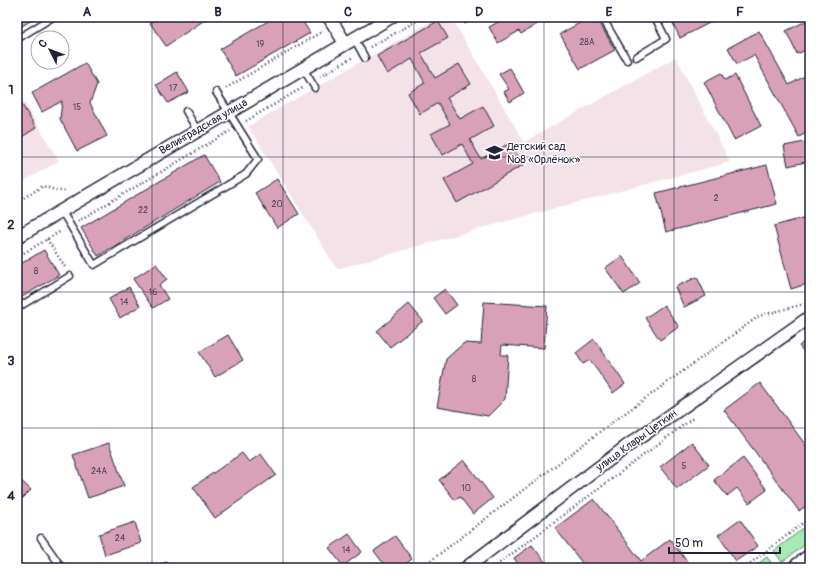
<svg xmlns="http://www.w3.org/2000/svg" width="827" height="585" viewBox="0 0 827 585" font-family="Pangolin,sans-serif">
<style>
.built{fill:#f3e3e9}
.green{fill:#a7e9b2;stroke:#648676}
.building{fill:#d8a1b7;stroke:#22223b}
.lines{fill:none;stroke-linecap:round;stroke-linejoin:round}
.lane-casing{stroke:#22223b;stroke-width:9}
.street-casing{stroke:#22223b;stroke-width:15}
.path{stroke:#22223b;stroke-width:2.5;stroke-dasharray:1 3;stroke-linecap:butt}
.lane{stroke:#fff;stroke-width:6}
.street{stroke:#fff;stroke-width:12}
.grid{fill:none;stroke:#22223b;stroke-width:1;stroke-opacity:0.55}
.labels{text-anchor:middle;stroke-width:3;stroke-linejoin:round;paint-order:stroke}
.number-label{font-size:9px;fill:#50425a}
.street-label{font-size:11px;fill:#22223b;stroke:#fff}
.poi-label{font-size:11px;fill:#22223b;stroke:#fff;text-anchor:start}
.neatline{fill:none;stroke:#22223b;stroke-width:1.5}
.grid-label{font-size:13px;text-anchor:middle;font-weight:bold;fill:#22223b}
</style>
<rect width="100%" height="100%" fill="#fff"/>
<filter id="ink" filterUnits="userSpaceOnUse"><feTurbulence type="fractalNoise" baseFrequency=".025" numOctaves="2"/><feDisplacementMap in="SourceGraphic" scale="8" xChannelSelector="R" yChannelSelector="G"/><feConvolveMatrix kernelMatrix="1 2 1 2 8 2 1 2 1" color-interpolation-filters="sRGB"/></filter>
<g filter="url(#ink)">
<!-- built -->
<path class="built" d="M 439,17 L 451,17 L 524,142 L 676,57 L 730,162 L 500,223 L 337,269 L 248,126 Z
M 17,90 L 59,161 L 17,185 Z"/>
<!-- green -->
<path class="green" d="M 810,523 L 810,541 L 782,562 L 774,551 Z
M 767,557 L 775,568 L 752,568 Z"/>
<!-- building -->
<path class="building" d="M 17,17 L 37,17 L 17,29 Z
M 158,17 L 209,17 L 166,46 L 150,23 Z
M 266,17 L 300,17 L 310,33 L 236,76 L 220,49 L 268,21 Z
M 461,17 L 478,17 L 465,24 Z
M 497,17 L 542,17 L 544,20 L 521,34 L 519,31 L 498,43 L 489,27 L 500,21 Z
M 590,17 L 596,17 L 615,50 L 580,69 L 560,34 Z
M 670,17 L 721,17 L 680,38 Z
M 810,19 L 810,48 L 797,54 L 786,31 Z
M 438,21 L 448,38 L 421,53 L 435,78 L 459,64 L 471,84 L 447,98 L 460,119 L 483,106 L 494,126 L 470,140 L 481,159 L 510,143 L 523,165 L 457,203 L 444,180 L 473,164 L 462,144 L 443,155 L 431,134 L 450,124 L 438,103 L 420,114 L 408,93 L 425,83 L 412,59 L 387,74 L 377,56 Z
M 759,31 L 789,85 L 810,73 L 810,131 L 799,137 L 754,55 L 737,64 L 728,48 Z
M 85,63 L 97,84 L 90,103 L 107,136 L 77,151 L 60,119 L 62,101 L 42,112 L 32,93 Z
M 510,68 L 524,93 L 510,102 L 504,92 L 509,89 L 499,74 Z
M 177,72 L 189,92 L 168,103 L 156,85 Z
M 721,73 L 725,80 L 735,75 L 761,126 L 734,140 L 704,82 Z
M 21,103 L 36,128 L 17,140 L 17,105 Z
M 810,141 L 810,161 L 788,166 L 784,146 Z
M 204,155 L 220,182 L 98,256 L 81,228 Z
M 767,165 L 777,204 L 666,232 L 656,193 Z
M 277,179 L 299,214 L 277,228 L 255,193 Z
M 810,216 L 810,283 L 791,289 L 774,226 Z
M 44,250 L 59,275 L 17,300 L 17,266 Z
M 622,256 L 640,283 L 624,294 L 605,268 Z
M 156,264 L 167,279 L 159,285 L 168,299 L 153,308 L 133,279 Z
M 697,277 L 706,296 L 684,307 L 675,287 Z
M 129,287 L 140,306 L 120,318 L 109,299 Z
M 445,289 L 457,305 L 445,314 L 433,298 Z
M 484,302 L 547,306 L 544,348 L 502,345 L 501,355 L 508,355 L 505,399 L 488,416 L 437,407 L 446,359 L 464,343 L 481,344 Z
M 409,304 L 423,321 L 390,347 L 377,331 Z
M 664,305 L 679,327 L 660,340 L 645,318 Z
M 228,335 L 243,360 L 215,377 L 199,352 Z
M 810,337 L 810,359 L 799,346 Z
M 594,339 L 625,384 L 613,393 L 590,360 L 583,364 L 576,353 Z
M 760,383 L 810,451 L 810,503 L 799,511 L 724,410 Z
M 692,442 L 709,465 L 677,489 L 660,467 Z
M 109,443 L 124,486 L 88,498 L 73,455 Z
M 242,453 L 249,462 L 261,454 L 276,475 L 215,518 L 193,487 Z
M 743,458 L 767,490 L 749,503 L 737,488 L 727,496 L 714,480 Z
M 464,460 L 493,498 L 473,514 L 460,497 L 455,500 L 439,480 Z
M 17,477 L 31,490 L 17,504 Z
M 594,499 L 641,561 L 670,539 L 692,568 L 586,568 L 555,528 Z
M 740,519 L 758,546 L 736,561 L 718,535 Z
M 135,522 L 141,543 L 105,555 L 99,534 Z
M 349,534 L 362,552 L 343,566 L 329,548 Z
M 395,536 L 412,559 L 400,568 L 387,568 L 374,551 Z
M 532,545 L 548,566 L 545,568 L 521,568 L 514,558 Z
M 167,562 L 169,568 L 148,568 Z"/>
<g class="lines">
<defs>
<path id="lane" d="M 602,17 L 627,60
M 354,38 L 365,58
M 17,39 L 53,17
M 636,57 L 666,39 L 655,17
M 303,68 L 315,88
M 186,111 L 197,130
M 61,210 L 94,265 L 246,174 L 258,159 L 216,92
M 17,308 L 70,276
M 41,538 L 62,568"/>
<path id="street" d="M 329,17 L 345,43
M 17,237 L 391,17
M 466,568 L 626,447 L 810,317
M 793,568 L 810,555"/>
</defs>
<!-- lane casing -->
<use href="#lane" class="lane-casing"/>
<!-- street casing -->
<use href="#street" class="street-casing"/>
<!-- path -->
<path class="path" d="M 345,20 L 352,17
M 370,47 L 424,17
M 320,77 L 353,57
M 226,88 L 323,31
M 246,121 L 304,87
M 17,202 L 43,186 L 58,191 L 67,191
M 78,221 L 230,131
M 47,239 L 65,267
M 17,257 L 61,231
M 421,568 L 610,424 L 759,316 L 804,304
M 493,568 L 693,418
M 744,568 L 810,518"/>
<!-- lane -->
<use href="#lane" class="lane"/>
<!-- street -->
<use href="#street" class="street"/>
</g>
</g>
<!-- grid -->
<path class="grid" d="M 152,17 L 152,568M 283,17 L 283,568M 414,17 L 414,568M 544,17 L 544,568M 674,17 L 674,568M 17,157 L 810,157M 17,292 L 810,292M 17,428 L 810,428"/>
<!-- icons -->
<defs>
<symbol id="school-bare" viewBox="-9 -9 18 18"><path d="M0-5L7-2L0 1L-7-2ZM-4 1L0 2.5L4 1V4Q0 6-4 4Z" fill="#22223b" stroke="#fff" stroke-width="2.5" paint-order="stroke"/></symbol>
</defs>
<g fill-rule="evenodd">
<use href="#school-bare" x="482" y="140" width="25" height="25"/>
</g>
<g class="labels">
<!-- number labels -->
<g class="number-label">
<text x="587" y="45">28А</text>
<text x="260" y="47">19</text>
<text x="173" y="91">17</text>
<text x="77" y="110">15</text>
<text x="716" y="201">2</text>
<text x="277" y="207">20</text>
<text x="143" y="213">22</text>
<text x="36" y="274">8</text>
<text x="153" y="295">16</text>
<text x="124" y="305">14</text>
<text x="474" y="382">8</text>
<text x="684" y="469">5</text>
<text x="99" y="474">24А</text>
<text x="466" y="491">10</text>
<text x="120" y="541">24</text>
<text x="346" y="553">14</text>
</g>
<!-- street labels -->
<g class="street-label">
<text transform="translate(203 126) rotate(-30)" y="4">Велинградская улица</text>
<text transform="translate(636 440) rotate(-36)" y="4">улица Клары Цеткин</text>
</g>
<!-- poi labels -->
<g class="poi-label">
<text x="507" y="150">Детский сад<tspan x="507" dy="13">№8 «Орлёнок»</tspan></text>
</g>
</g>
<!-- margin -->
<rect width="827" height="585" fill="none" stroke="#fff" stroke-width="44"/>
<!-- north arrow -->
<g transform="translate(50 50) rotate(312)"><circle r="19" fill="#ffffff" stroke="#a7a7b1"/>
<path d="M0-3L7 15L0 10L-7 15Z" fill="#22223b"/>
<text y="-6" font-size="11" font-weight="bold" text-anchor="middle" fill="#22223b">С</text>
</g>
<!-- scale -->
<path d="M669 547v6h111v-6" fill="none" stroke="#22223b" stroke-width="2"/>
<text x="675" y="547" font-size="12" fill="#22223b" stroke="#ffffff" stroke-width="3" paint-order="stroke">50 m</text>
<rect x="22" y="22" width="783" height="541" class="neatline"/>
<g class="grid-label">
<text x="87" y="16">A</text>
<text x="218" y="16">B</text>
<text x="348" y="16">C</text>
<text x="479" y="16">D</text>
<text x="609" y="16">E</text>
<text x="740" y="16">F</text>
<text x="11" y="94">1</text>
<text x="11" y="229">2</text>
<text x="11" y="365">3</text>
<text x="11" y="500">4</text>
</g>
</svg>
